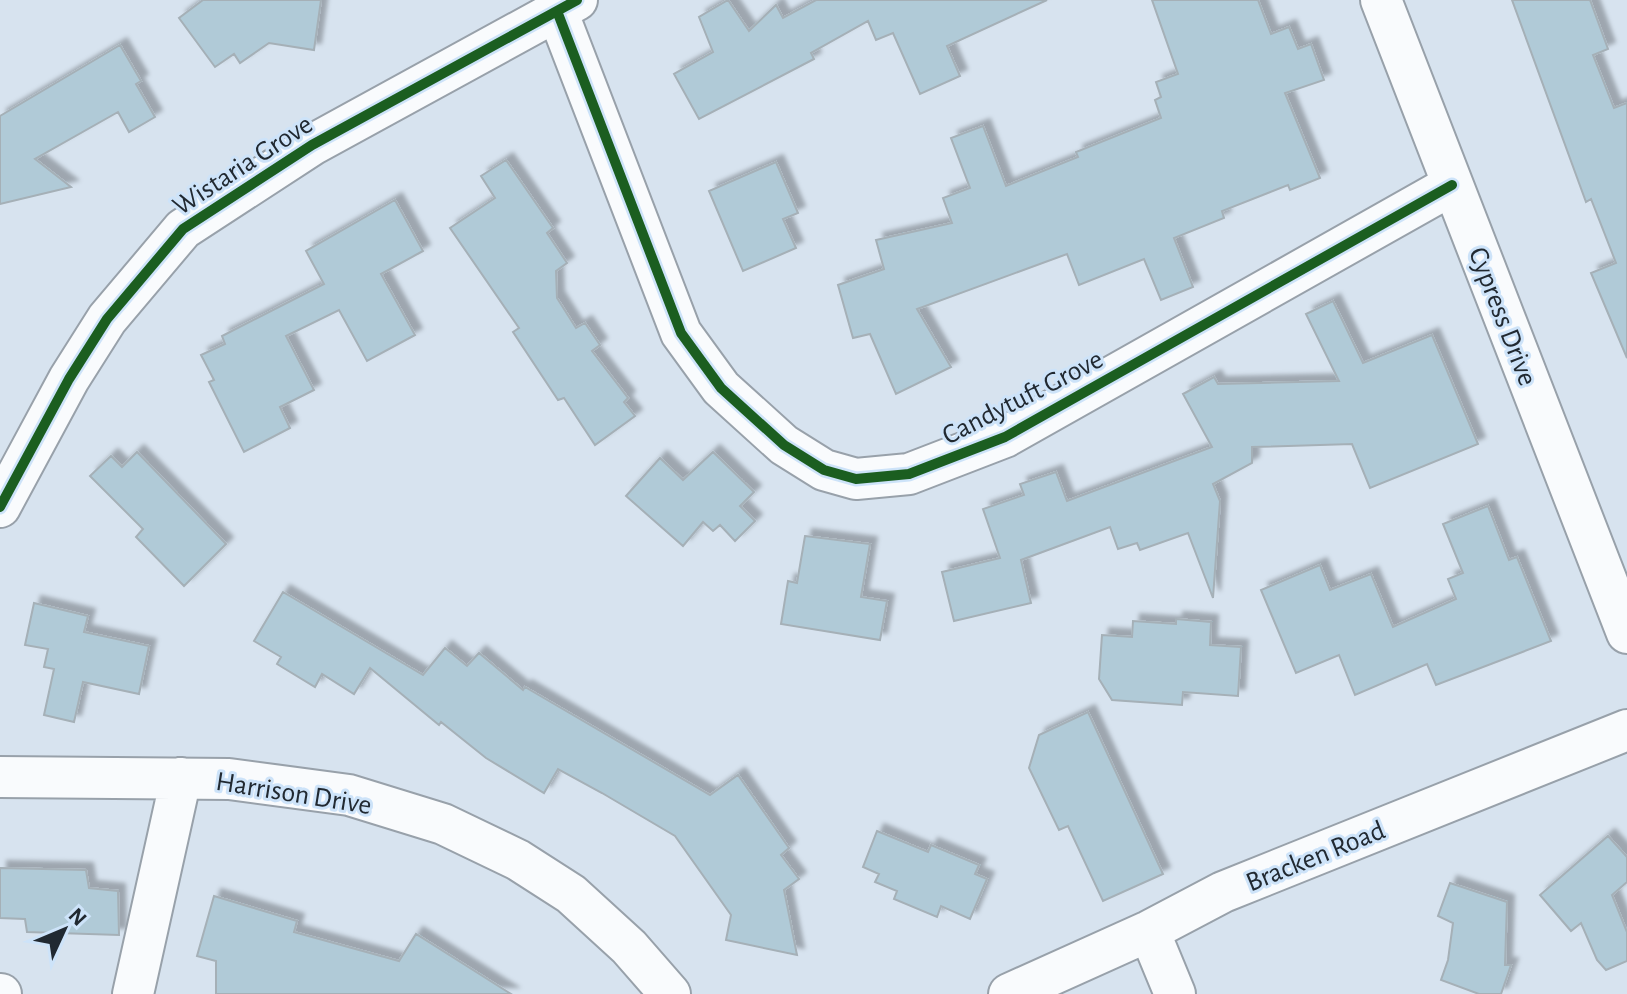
<svg xmlns="http://www.w3.org/2000/svg" width="1627" height="994" viewBox="0 0 1627 994" font-family="'Alegreya Sans',sans-serif">
<style>
.building{fill:#b0cad7;stroke:#a5b0b7;stroke-width:2;filter:url(#shadow)}
.lines{fill:none;stroke-linecap:round;stroke-linejoin:round}
.minor-casing{stroke:#98a1aa;stroke-width:44}
.minor{stroke:#f9fbfd;stroke-width:40}
.cycleway-casing{stroke:#cde3f9;stroke-width:15}
.cycleway{stroke:#1b5e20;stroke-width:10}
.labels{text-anchor:middle;stroke-width:6;stroke-linejoin:round;paint-order:stroke}
.street-label{font-size:28px;fill:#212931;stroke:#cde3f9}
</style>
<defs>
<filter id="shadow"><feDropShadow dx="7" dy="-7" stdDeviation="2" flood-color="#0004"/></filter>
</defs>
<rect width="100%" height="100%" fill="#d7e3ef"/>
<!-- building -->
<path class="building" d="M 203,0 L 321,0 L 314,50 L 269,43 L 240,63 L 234,54 L 215,67 L 179,18 Z
M 728,0 L 749,31 L 776,5 L 783,18 L 816,0 L 1047,0 L 947,46 L 960,76 L 920,94 L 893,33 L 876,40 L 868,21 L 811,53 L 814,59 L 699,119 L 674,74 L 713,52 L 699,17 Z
M 1152,0 L 1258,0 L 1271,34 L 1289,27 L 1298,49 L 1311,44 L 1324,80 L 1285,93 L 1320,178 L 1290,190 L 1288,185 L 1222,211 L 1224,218 L 1174,238 L 1193,287 L 1161,300 L 1144,259 L 1079,285 L 1067,254 L 917,309 L 951,367 L 896,394 L 870,334 L 853,338 L 838,285 L 884,269 L 876,240 L 952,223 L 943,198 L 970,188 L 951,138 L 983,126 L 1006,186 L 1078,157 L 1076,152 L 1161,118 L 1155,100 L 1161,97 L 1156,82 L 1178,74 Z
M 1512,0 L 1590,0 L 1608,49 L 1593,55 L 1614,108 L 1627,103 L 1627,358 L 1591,273 L 1616,263 L 1591,199 L 1586,202 Z
M 120,45 L 141,81 L 136,84 L 155,117 L 129,132 L 118,112 L 35,159 L 71,187 L 0,204 L 0,116 Z
M 506,160 L 553,228 L 547,233 L 567,263 L 556,271 L 557,298 L 576,328 L 585,323 L 600,345 L 592,351 L 628,398 L 624,402 L 635,416 L 595,445 L 564,398 L 558,400 L 513,332 L 519,328 L 450,228 L 495,198 L 481,176 Z
M 776,162 L 798,213 L 783,219 L 796,248 L 743,271 L 709,191 Z
M 395,200 L 423,251 L 381,274 L 415,335 L 367,361 L 339,310 L 286,336 L 314,390 L 280,407 L 290,428 L 244,452 L 209,382 L 214,380 L 201,355 L 225,344 L 222,336 L 324,284 L 306,251 Z
M 1333,301 L 1363,363 L 1432,335 L 1478,444 L 1370,488 L 1352,444 L 1252,447 L 1252,463 L 1213,484 L 1220,501 L 1213,598 L 1188,533 L 1140,550 L 1137,543 L 1118,549 L 1110,527 L 1021,560 L 1031,603 L 954,621 L 942,572 L 1000,558 L 983,509 L 1024,495 L 1020,484 L 1056,472 L 1067,501 L 1212,447 L 1183,394 L 1214,377 L 1218,384 L 1339,381 L 1306,314 Z
M 137,452 L 226,544 L 184,586 L 136,537 L 143,529 L 90,476 L 111,456 L 122,467 Z
M 713,452 L 754,492 L 740,506 L 755,521 L 735,541 L 720,525 L 713,531 L 703,522 L 683,546 L 626,496 L 660,458 L 683,480 Z
M 1488,506 L 1509,560 L 1517,557 L 1551,641 L 1436,685 L 1427,664 L 1355,695 L 1339,655 L 1296,673 L 1261,590 L 1320,565 L 1330,590 L 1371,574 L 1393,627 L 1456,599 L 1448,579 L 1463,573 L 1443,524 Z
M 805,536 L 870,544 L 861,597 L 887,601 L 880,640 L 781,624 L 788,581 L 797,583 Z
M 283,592 L 423,675 L 445,648 L 467,666 L 479,653 L 523,690 L 525,687 L 710,795 L 738,775 L 789,848 L 781,855 L 799,879 L 784,890 L 797,955 L 726,940 L 731,915 L 675,836 L 602,793 L 558,769 L 544,793 L 486,758 L 441,722 L 439,725 L 370,668 L 354,694 L 322,674 L 315,687 L 277,664 L 281,657 L 254,641 Z
M 34,603 L 88,616 L 84,632 L 149,646 L 139,694 L 83,682 L 74,722 L 44,715 L 54,669 L 44,667 L 48,649 L 25,645 Z
M 1176,619 L 1211,622 L 1210,645 L 1241,647 L 1238,696 L 1183,692 L 1182,705 L 1112,700 L 1099,679 L 1102,635 L 1132,637 L 1133,621 L 1176,624 Z
M 1088,712 L 1163,874 L 1103,901 L 1068,826 L 1059,830 L 1029,768 L 1039,735 Z
M 877,831 L 928,852 L 931,845 L 979,865 L 975,874 L 987,879 L 970,919 L 941,906 L 937,917 L 894,899 L 897,891 L 875,882 L 879,874 L 863,867 Z
M 1608,836 L 1627,857 L 1627,882 L 1612,895 L 1627,932 L 1627,961 L 1606,970 L 1597,960 L 1581,923 L 1571,931 L 1540,895 Z
M 0,868 L 86,870 L 89,888 L 118,891 L 119,935 L 27,932 L 25,919 L 0,918 Z
M 1450,883 L 1507,902 L 1505,965 L 1511,965 L 1501,994 L 1479,994 L 1441,980 L 1448,960 L 1453,923 L 1438,916 Z
M 214,896 L 297,921 L 294,932 L 399,961 L 416,934 L 511,994 L 216,994 L 216,961 L 197,956 Z"/>
<g class="lines">
<defs>
<path id="minor" d="M 1381,0 L 1627,633
M 557,11 L 681,333 L 721,388 L 784,445 L 824,470 L 856,479 L 909,474 L 1005,437 L 1452,185
M 0,507 L 69,379 L 107,319 L 183,229 L 312,145 L 577,0
M 0,777 L 229,779 L 349,795 L 443,824 L 518,860 L 571,894 L 629,947 L 670,994
M 1149,931 L 1175,994
M 0,994 L 1,994
M 133,994 L 181,778
M 1009,994 L 1149,931 L 1223,892 L 1627,730"/>
</defs>
<!-- minor casing -->
<use href="#minor" class="minor-casing"/>
<!-- minor -->
<use href="#minor" class="minor"/>
<defs>
<path id="cycleway" d="M 557,11 L 681,333 L 721,388 L 784,445 L 824,470 L 856,479 L 909,474 L 1005,437 L 1452,185
M 0,507 L 69,379 L 107,319 L 183,229 L 312,145 L 577,0"/>
</defs>
<!-- cycleway casing -->
<use href="#cycleway" class="cycleway-casing"/>
<!-- cycleway -->
<use href="#cycleway" class="cycleway"/>
</g>
<g class="labels">
<!-- street labels -->
<g class="street-label">
<text transform="translate(242 164) rotate(-33)" y="10">Wistaria Grove</text>
<text transform="translate(1504 316) rotate(69)" y="10">Cypress Drive</text>
<text transform="translate(1022 396) rotate(-27)" y="10">Candytuft Grove</text>
<text transform="translate(294 792) rotate(9)" y="10">Harrison Drive</text>
<text transform="translate(1315 855) rotate(-22)" y="10">Bracken Road</text>
</g>
</g>
<!-- north arrow -->
<g transform="translate(64 930) rotate(46)" stroke="#cde3f9" stroke-width="6" paint-order="stroke">
<path d="M0-6L14 30L0 20L-14 30Z" fill="#212931"/>
<text y="-12" font-size="22" font-weight="bold" text-anchor="middle" fill="#212931">N</text>
</g>
</svg>
